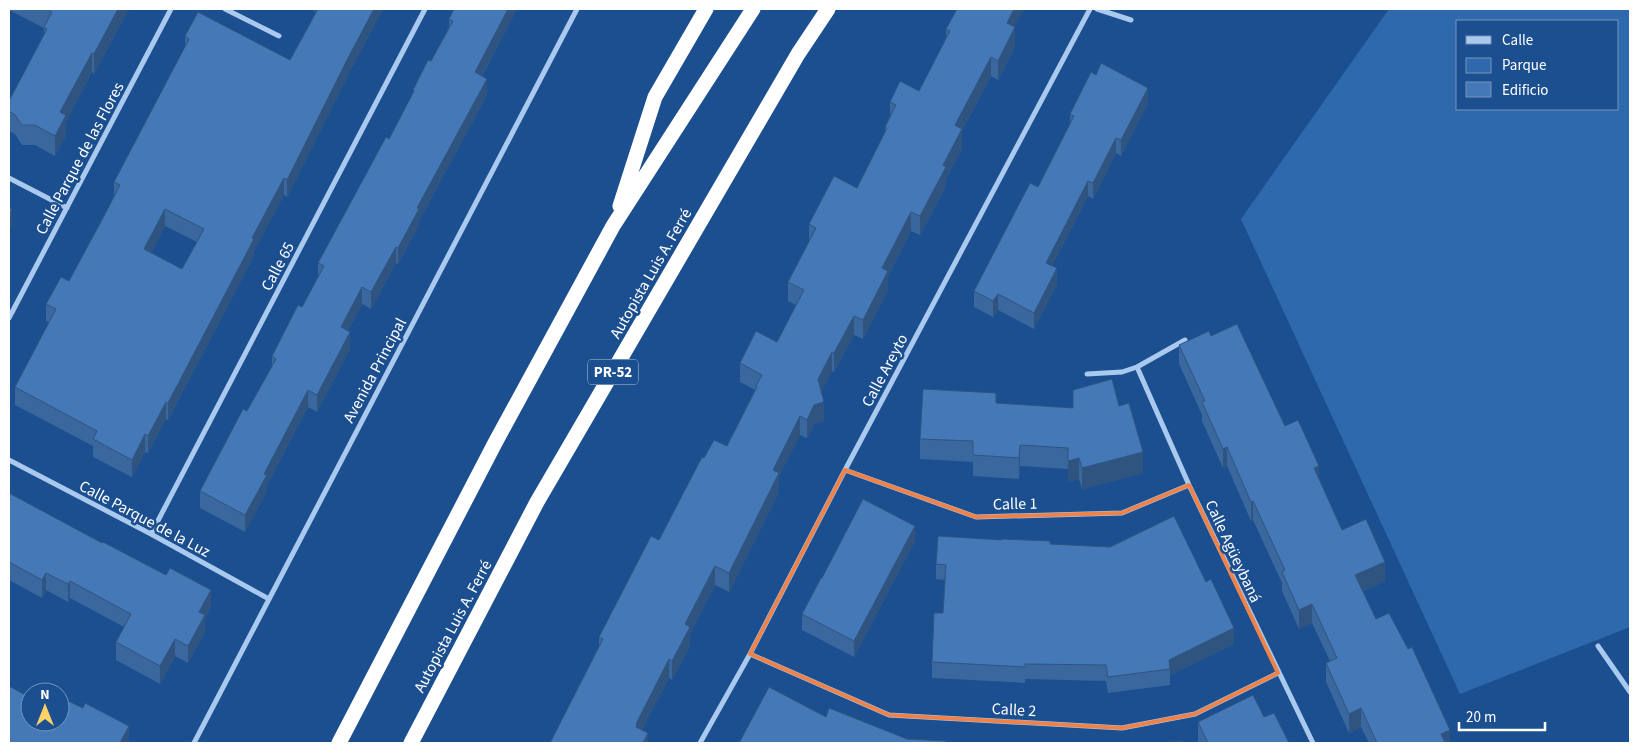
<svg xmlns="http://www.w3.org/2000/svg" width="1639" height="752" viewBox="0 0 1639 752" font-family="'Source Sans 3',sans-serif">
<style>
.green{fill:#2e69ad;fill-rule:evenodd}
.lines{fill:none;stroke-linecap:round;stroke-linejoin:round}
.street{stroke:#a9c9ee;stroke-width:5}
.highway{stroke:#fff;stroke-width:15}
.wall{fill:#3a679d;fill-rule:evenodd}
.shaded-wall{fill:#305480}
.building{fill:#4478b7;stroke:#305480;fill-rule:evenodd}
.marked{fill:none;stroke:#ee8249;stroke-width:4;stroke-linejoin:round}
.labels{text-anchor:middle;stroke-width:5;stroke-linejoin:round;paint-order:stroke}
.shield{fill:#1b4f8f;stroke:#bbcadd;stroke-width:1}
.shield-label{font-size:15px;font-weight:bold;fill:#fff}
.street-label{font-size:16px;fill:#fff;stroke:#1b4f8f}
</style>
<rect width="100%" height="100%" fill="#1b4f8f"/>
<!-- green -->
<path class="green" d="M 1389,9 L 1630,9 L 1630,627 L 1460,694 L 1241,219 ZM 1458,21 L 1618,21 L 1618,109 L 1458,109 Z"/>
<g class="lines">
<!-- street -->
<path class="street" d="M 225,9 L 279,36
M 1097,9 L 1131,20
M 9,178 L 67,208
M 9,318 L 171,9
M 1137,367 L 1189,485 L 1313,743
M 1087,374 L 1122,372 L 1137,367 L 1185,340
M 9,460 L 151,534 L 269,599
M 845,470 L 976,517 L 1122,513 L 1189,485
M 151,534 L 425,9
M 1598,646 L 1630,692
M 750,654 L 889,715 L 1122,728 L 1195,714 L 1278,673
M 194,743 L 577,9
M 700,743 L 750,654 L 845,470 L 1090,9"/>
<!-- highway -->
<path class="highway" d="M 620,206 L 655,97 L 706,9
M 339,743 L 495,443 L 613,226 L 753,9
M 411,743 L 537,502 L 798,54 L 828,9"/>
</g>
<!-- wall -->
<path class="wall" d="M 9,9 L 129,9 L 94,74 L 92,72 L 66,122 L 66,135 L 55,156 L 35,145 L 22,145 L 15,134 L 9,131 L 9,101 L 44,34 L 44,28 L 9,10 Z
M 311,9 L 383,9 L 348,75 L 287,197 L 284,195 L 254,251 L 254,256 L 168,420 L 166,419 L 148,453 L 145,452 L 132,477 L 93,457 L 93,446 L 15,405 L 15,387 L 49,322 L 46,321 L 46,304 L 69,281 L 114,196 L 114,182 L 185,47 L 185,36 L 290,60 L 316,12 ZM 165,226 L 197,242 L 182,269 L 151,253 Z
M 454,9 L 517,9 L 482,76 L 487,95 L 419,221 L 419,225 L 398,264 L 396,263 L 371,309 L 362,304 L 348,331 L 350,349 L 317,412 L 308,407 L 267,485 L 267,491 L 245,532 L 200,508 L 200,491 L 247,411 L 272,367 L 272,356 L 302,307 L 318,277 L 318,263 L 389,139 L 413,94 L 413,90 L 431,61 L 449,27 L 449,19 Z
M 1024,9 L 1014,26 L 1015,46 L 998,80 L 991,76 L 962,131 L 962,148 L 946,179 L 946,186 L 920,235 L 911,231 L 888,276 L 888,290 L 863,339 L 854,335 L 834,372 L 832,371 L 821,392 L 824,421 L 814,424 L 807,438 L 800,435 L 779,476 L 779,492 L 729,592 L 715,585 L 690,634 L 690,646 L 672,680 L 669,678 L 642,730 L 648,743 L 550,743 L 599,646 L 599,637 L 659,540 L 704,458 L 727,446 L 755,390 L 740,382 L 740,363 L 777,342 L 796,305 L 788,301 L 788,282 L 809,242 L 809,224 L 857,188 L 885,133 L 885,127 L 890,118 L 890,102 L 919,91 L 946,38 L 946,29 Z
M 1148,103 L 1121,156 L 1116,153 L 1093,199 L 1088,196 L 1052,266 L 1057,284 L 1034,329 L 998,310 L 993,317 L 974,307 L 974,291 L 1038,187 L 1070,124 L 1070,114 Z
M 1211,336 L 1285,426 L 1319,478 L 1342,530 L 1385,581 L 1363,591 L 1376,619 L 1450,743 L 1369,743 L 1361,727 L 1349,733 L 1326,682 L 1326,663 L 1330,661 L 1312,623 L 1299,629 L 1282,591 L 1282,583 L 1253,520 L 1251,521 L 1227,466 L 1223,468 L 1202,421 L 1202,415 L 1179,364 L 1179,345 Z
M 996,403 L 1073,408 L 1119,406 L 1143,473 L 1082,489 L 1079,479 L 1068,482 L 1068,469 L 1020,466 L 1019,479 L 973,476 L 973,462 L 920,459 L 920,439 Z
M 9,493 L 211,607 L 205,619 L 205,632 L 188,663 L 175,656 L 160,684 L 116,660 L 116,642 L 124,627 L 70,598 L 68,602 L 46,590 L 42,598 L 9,580 Z
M 1002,540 L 1050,544 L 1234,644 L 1170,675 L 1170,685 L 1108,693 L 1106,681 L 1025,679 L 1025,683 L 932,678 L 932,662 L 943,613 L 945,580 L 936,579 L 936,564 Z
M 915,541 L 854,657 L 802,630 L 802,614 L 822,578 Z
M 1264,717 L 1289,743 L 1198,743 L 1198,722 Z"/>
<!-- shaded-wall -->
<path class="shaded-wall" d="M 118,9 L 129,9 L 94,74 L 94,54 Z
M 374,9 L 383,9 L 348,75 L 287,197 L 287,180 L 348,58 Z
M 508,9 L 517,9 L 475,88 L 475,72 Z
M 1014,9 L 1024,9 L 1007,42 L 1007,23 Z
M 1015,27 L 1015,46 L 998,80 L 998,61 Z
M 92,53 L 92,72 L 66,122 L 66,135 L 55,156 L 55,136 L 60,112 Z
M 991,57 L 991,76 L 962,131 L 962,148 L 946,179 L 946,186 L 920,235 L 920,216 L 943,165 L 955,125 Z
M 487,79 L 487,95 L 419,221 L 419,225 L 398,264 L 398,248 L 417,208 Z
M 1148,88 L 1148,103 L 1121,156 L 1121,140 Z
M 1116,138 L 1116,153 L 1093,199 L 1093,183 Z
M 284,178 L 284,195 L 254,251 L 254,256 L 168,420 L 168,403 L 252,238 Z
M 1088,181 L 1088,196 L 1046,278 L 1046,263 Z
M 12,209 L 12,225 L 9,230 L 9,215 Z
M 165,209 L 165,226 L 144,266 L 144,249 Z
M 911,212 L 911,231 L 888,276 L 888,290 L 863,339 L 863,320 L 882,268 Z
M 396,247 L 396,263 L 371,309 L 371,292 Z
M 1057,268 L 1057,284 L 1034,329 L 1034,313 Z
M 362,287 L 362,304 L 341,344 L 341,327 Z
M 998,294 L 998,310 L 993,317 L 993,301 Z
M 854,316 L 854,335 L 834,372 L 834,353 Z
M 350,332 L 350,349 L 317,412 L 317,395 Z
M 832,352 L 832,371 L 818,398 L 818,379 Z
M 308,390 L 308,407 L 267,485 L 267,491 L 245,532 L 245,515 L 264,474 Z
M 166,402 L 166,419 L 148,453 L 148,436 Z
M 824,402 L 824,421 L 814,424 L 807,438 L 807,420 L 814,405 Z
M 800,416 L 800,435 L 779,476 L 779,492 L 729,592 L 729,573 L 773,470 Z
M 145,434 L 145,452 L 132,477 L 132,460 Z
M 1020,445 L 1020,466 L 1019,479 L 1019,458 Z
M 1227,447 L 1227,466 L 1223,468 L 1223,449 Z
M 1143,452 L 1143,473 L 1082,489 L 1082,468 Z
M 1079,458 L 1079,479 L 1068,482 L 1068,461 Z
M 1319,466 L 1319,485 L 1314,468 Z
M 1253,501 L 1253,520 L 1251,521 L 1251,502 Z
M 915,526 L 915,541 L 854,657 L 854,641 Z
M 1385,562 L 1385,581 L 1355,594 L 1355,575 Z
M 715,566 L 715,585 L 690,634 L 690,646 L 672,680 L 672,661 L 685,624 Z
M 46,573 L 46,590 L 42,598 L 42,580 Z
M 70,581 L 70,598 L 68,602 L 68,584 Z
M 211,590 L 211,607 L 205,619 L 205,632 L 188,663 L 188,646 L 199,612 Z
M 1312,604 L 1312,623 L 1299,629 L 1299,610 Z
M 1234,628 L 1234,644 L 1170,675 L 1169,660 Z
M 175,639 L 175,656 L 160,684 L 160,666 Z
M 669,659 L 669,678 L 637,740 L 636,724 Z
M 1361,708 L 1361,727 L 1349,733 L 1349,714 Z
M 129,726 L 129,743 L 120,743 Z
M 1450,730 L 1450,743 L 1441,743 L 1441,734 Z
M 648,733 L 648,743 L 643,743 Z"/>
<!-- building -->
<path class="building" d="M 46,9 L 118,9 L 94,54 L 92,53 L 60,112 L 66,115 L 55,136 L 35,125 L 22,125 L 15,115 L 9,111 L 9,101 L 47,29 L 44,27 L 52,12 Z
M 318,9 L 374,9 L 348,58 L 287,180 L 284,178 L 252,238 L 254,239 L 168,403 L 166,402 L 148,436 L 145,434 L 132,460 L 93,439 L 97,431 L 15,387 L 56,309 L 46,304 L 61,277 L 69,281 L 103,218 L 120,185 L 114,182 L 189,39 L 185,36 L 198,12 L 290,60 ZM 165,209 L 204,229 L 182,269 L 144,249 Z
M 454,9 L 508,9 L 475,72 L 487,79 L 417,208 L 419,209 L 398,248 L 396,247 L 371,292 L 362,287 L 341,327 L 350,332 L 317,395 L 308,390 L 264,474 L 267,475 L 245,515 L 200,491 L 243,409 L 247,411 L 276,359 L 272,356 L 298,305 L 302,307 L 324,266 L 318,263 L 386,137 L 389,139 L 414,91 L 413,90 L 428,60 L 431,61 L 453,21 L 449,19 Z
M 957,9 L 1014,9 L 1007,23 L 1015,27 L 998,61 L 991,57 L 955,125 L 962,129 L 943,165 L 946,167 L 920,216 L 911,212 L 882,268 L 888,271 L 863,320 L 854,316 L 834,353 L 832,352 L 818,379 L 824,402 L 814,405 L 807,420 L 800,416 L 773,470 L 779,473 L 729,573 L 715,566 L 685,624 L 690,627 L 672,661 L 669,659 L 636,724 L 637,725 L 636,727 L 648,733 L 643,743 L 550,743 L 603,639 L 599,637 L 651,536 L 659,540 L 702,457 L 704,458 L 714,440 L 727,446 L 757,387 L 756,386 L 762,375 L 740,363 L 756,331 L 777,342 L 804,290 L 788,282 L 816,228 L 809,224 L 834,176 L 857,188 L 887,128 L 885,127 L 896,105 L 890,102 L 900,81 L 919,91 L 950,31 L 946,29 Z
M 1101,63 L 1148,88 L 1121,140 L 1116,138 L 1093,183 L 1088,181 L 1046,263 L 1057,268 L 1034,313 L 998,294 L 993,301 L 974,291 L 1030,183 L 1038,187 L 1074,116 L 1070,114 L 1091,72 L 1096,75 Z
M 9,208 L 12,209 L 9,215 Z
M 1237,324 L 1285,426 L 1298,420 L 1319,466 L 1314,468 L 1342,530 L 1366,519 L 1385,562 L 1355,575 L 1376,619 L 1389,613 L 1408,649 L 1412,647 L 1450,730 L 1441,734 L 1445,743 L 1377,743 L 1361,708 L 1349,714 L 1326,663 L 1337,658 L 1312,604 L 1299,610 L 1282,572 L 1285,570 L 1253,501 L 1251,502 L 1227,447 L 1223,449 L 1202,402 L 1205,401 L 1179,345 L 1209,331 L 1211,336 Z
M 1112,379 L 1119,406 L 1129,403 L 1143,452 L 1082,468 L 1079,458 L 1068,461 L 1068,448 L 1020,445 L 1019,458 L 973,455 L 973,441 L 920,439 L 923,389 L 996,393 L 996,403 L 1073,408 L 1073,390 Z
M 9,493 L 102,543 L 103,542 L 166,575 L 170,568 L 211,590 L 199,612 L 205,615 L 188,646 L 175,639 L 160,666 L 116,642 L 131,614 L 70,581 L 68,584 L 46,573 L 42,580 L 9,562 Z
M 863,499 L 915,526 L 854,641 L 802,614 L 821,578 L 822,578 Z
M 1174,516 L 1206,582 L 1211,579 L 1234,628 L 1169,660 L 1170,669 L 1108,677 L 1106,665 L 1025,664 L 1025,667 L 932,662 L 934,613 L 943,613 L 946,565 L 936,564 L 938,536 L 1002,540 L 1002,539 L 1050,541 L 1050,544 L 1110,547 Z
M 9,686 L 29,697 L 30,695 L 30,722 L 60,722 L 60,708 L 62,709 L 66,700 L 83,708 L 85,703 L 129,726 L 120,743 L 9,743 Z
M 769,687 L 826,717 L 829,708 L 907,739 L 946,741 L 946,743 L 739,743 Z
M 1253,695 L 1264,717 L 1274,713 L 1289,743 L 1208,743 L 1198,722 Z
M 1182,741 L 1182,743 L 1165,743 Z"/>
<!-- marked area -->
<path class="marked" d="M 845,470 L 976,517 L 1122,513 L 1189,485 L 1278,673 L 1195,714 L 1122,728 L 889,715 L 750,654 Z"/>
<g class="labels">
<!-- shield labels -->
<rect class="shield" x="588" y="359.5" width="50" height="25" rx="4"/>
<g class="shield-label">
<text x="613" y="377">PR-52</text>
</g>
<!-- street labels -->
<g class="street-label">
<text transform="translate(79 158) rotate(-62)" y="6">Calle Parque de las Flores</text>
<text transform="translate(277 266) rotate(-62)" y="6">Calle 65</text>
<text transform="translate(650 273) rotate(-60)" y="6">Autopista Luis A. Ferré</text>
<text transform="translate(374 370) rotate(-62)" y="6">Avenida Principal</text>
<text transform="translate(884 370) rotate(-62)" y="6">Calle Areyto</text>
<text transform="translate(1015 503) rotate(-1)" y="6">Calle 1</text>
<text transform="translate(145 518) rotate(28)" y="6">Calle Parque de la Luz</text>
<text transform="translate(1234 551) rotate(65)" y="6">Calle Agüeybaná</text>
<text transform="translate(452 626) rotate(-62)" y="6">Autopista Luis A. Ferré</text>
<text transform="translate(1014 709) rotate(3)" y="6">Calle 2</text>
</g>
</g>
<!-- border -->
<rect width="1639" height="752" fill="none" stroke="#ffffff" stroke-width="20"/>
<!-- legend -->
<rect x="1456" y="20" width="162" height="90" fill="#1b4f8f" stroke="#7695bc"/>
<rect x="1466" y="36" width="25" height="8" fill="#a9c9ee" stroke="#7695bc"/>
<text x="1502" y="45" font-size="15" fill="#ffffff">Calle</text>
<rect x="1466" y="58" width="25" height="15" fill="#2e69ad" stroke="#7695bc"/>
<text x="1502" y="70" font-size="15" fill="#ffffff">Parque</text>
<rect x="1466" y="82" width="25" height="15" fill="#4478b7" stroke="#7695bc"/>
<text x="1502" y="95" font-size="15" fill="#ffffff">Edificio</text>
<!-- north arrow -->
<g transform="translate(45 707)"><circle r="24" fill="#1b4f8f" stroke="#7695bc"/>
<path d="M0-4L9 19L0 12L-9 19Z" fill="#ffd166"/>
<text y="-8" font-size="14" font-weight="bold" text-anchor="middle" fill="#ffffff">N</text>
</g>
<!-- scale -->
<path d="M1459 722v8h86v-8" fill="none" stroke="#ffffff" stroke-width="2.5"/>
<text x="1466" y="722" font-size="15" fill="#ffffff" stroke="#1b4f8f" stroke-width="4" paint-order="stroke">20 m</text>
</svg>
